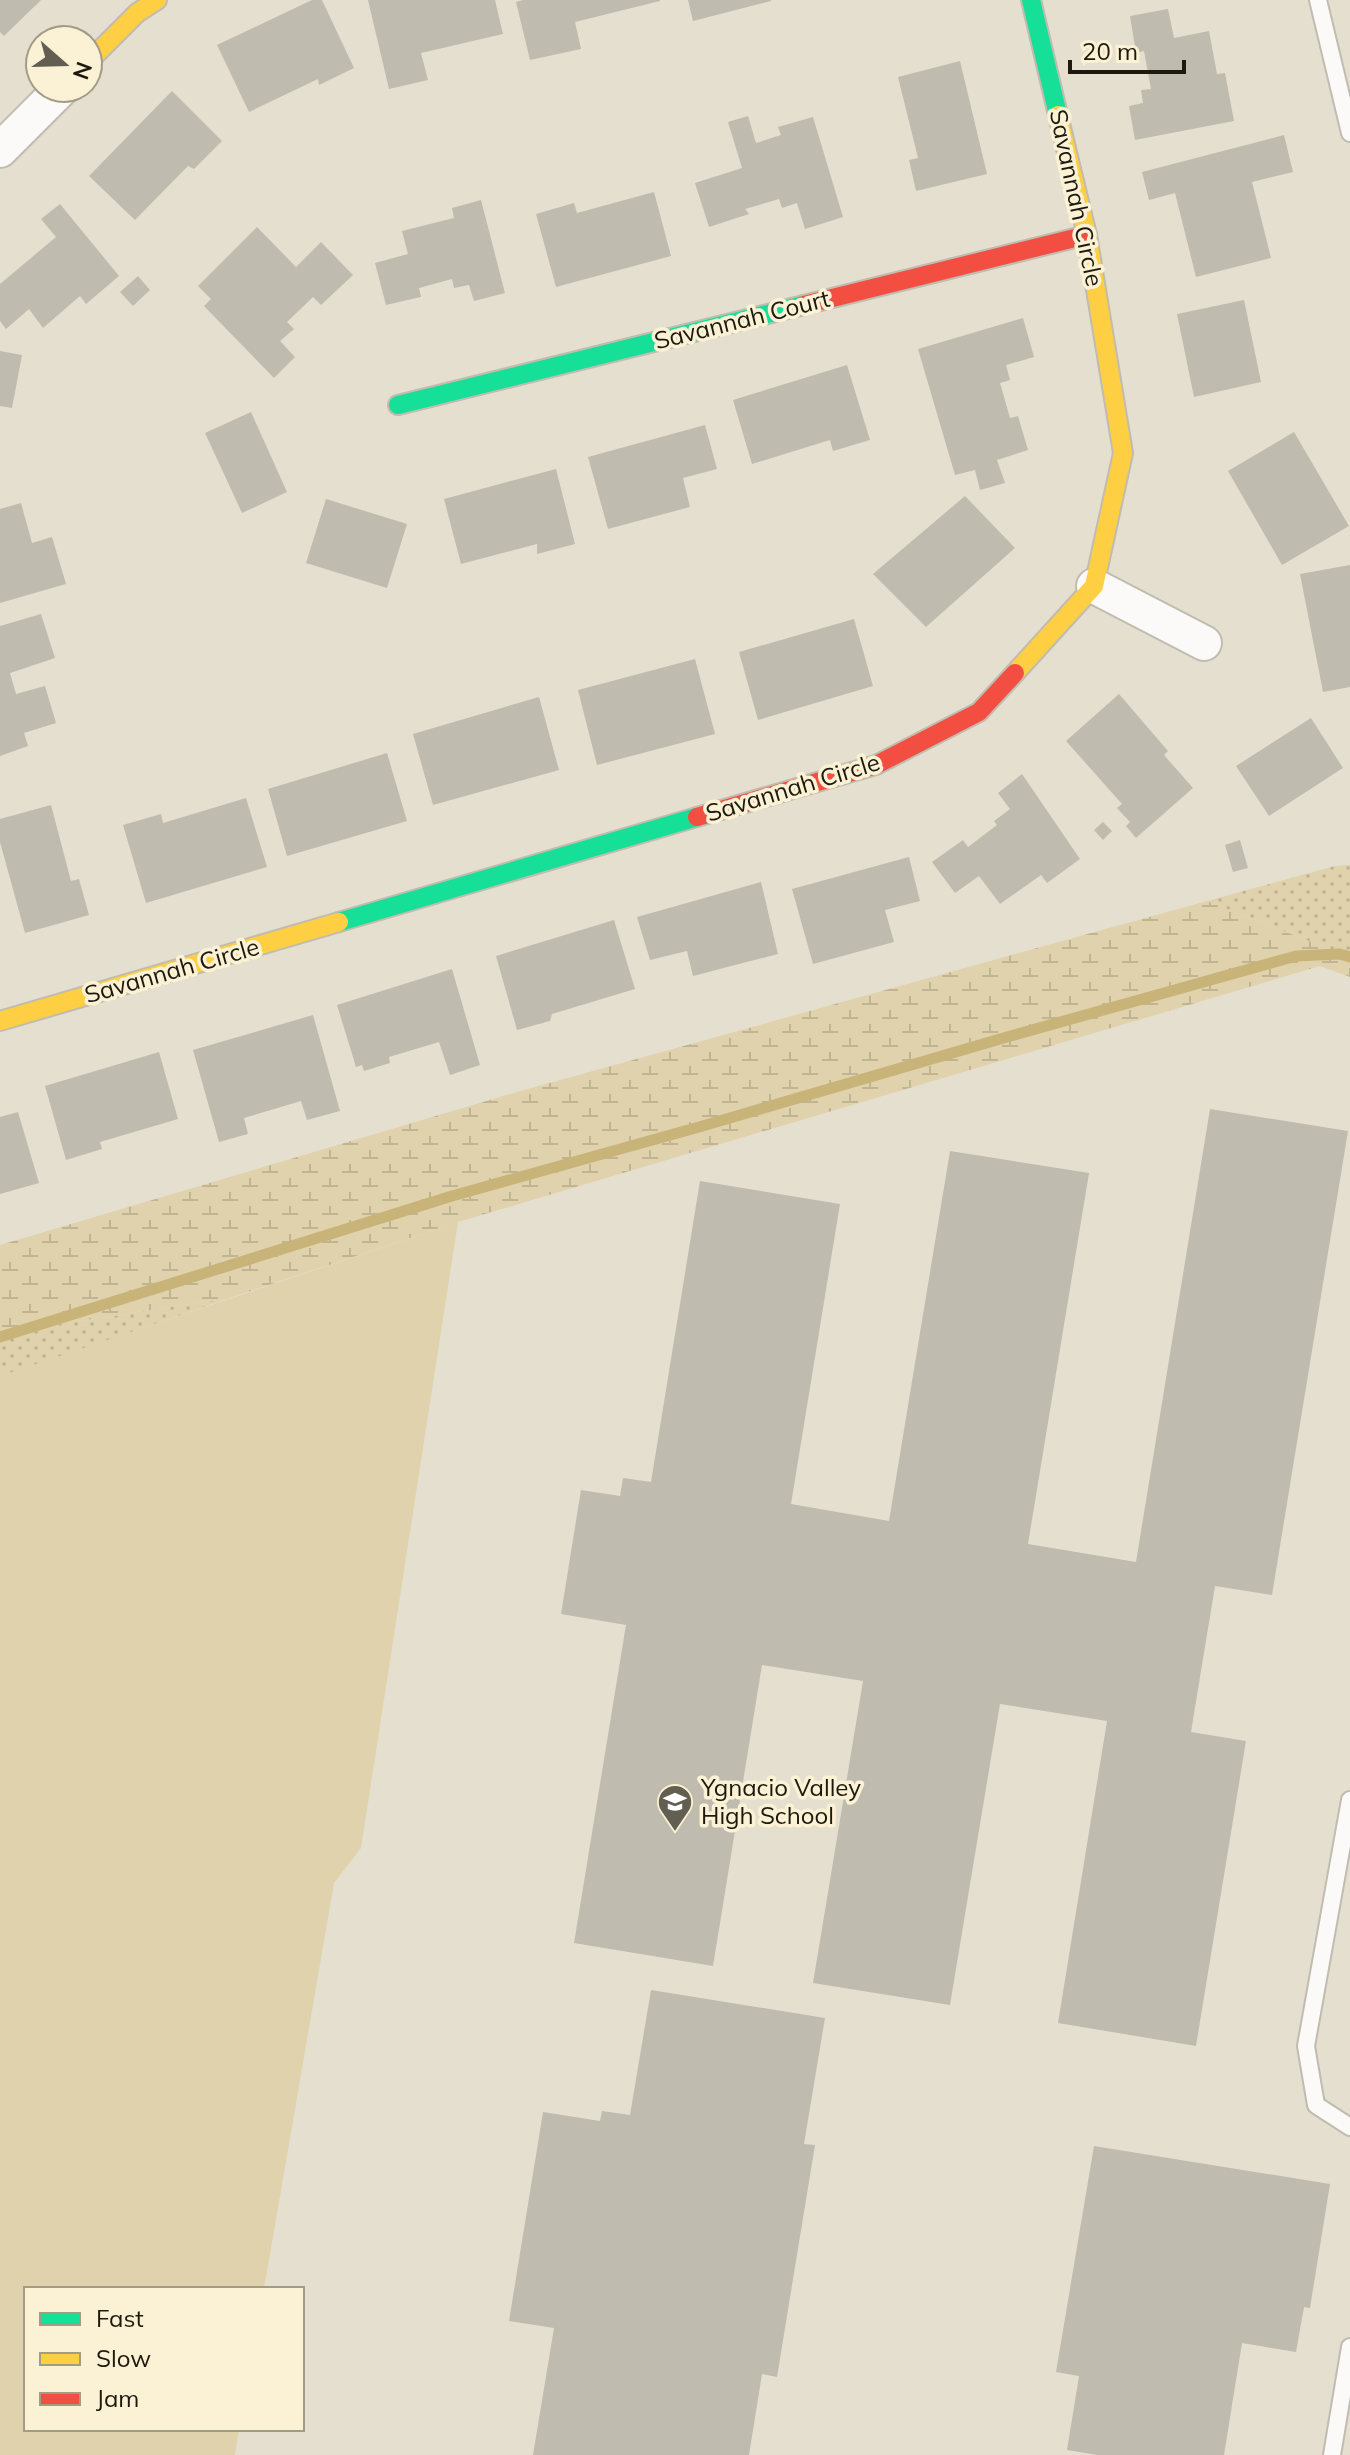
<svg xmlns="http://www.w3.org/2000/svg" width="1350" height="2455" viewBox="0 0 1350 2455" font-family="Mulish,sans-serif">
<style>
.grass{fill:url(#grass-dots)}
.wetland{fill:url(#wetland-marsh)}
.pitch{fill:#e0d2ac}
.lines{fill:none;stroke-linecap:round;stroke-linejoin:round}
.stream{stroke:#c8b478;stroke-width:11}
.building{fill:#c0bbaf}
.lane-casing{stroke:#c0bcb0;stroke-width:20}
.street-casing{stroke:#c0bcb0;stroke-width:38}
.fast-casing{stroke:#c0bcb0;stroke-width:22}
.slow-casing{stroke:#c0bcb0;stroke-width:22}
.jam-casing{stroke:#c0bcb0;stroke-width:22}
.lane{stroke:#fbfaf8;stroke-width:16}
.street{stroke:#fbfaf8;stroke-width:34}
.fast{stroke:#16e098;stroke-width:18}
.slow{stroke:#ffcf43;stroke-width:18}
.jam{stroke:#f24e42;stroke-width:18}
.labels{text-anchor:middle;stroke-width:7;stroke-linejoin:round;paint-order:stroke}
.street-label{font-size:24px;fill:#1d190f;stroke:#fbf1d4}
.poi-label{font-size:24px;fill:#1d190f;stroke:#fbf1d4;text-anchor:start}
</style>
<defs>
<pattern id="grass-dots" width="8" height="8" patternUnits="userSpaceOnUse" patternTransform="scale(2)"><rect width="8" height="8" fill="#e0d2ac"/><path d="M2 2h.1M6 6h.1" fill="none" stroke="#c0b493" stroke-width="1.8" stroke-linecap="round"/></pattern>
<pattern id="wetland-marsh" width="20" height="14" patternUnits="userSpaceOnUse" patternTransform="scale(2)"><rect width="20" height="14" fill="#e0d2ac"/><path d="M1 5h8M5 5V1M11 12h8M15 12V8" fill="none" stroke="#c0b493"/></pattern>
</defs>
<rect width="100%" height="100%" fill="#e5dfcf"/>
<!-- grass -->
<path class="grass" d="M 1350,865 L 1350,957 L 1207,901 L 1335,866 Z
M 230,1298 L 7,1375 L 0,1376 L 0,1337 L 28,1329 Z"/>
<!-- wetland -->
<path class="wetland" d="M 1207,901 L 1350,957 L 1350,977 L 1320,966 L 458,1222 L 230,1298 L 28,1329 L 0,1337 L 0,1245 L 517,1092 Z"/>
<!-- pitch -->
<path class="pitch" d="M 458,1222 L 361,1848 L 334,1883 L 264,2289 L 26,2289 L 26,2429 L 239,2429 L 235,2455 L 0,2455 L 0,1376 Z"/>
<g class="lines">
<!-- stream -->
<path class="stream" d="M 0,1337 L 452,1196 L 699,1127 L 1007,1037 L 1296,956 L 1340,954 L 1350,957"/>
</g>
<!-- building -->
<path class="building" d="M 0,0 L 41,0 L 4,36 L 0,32 Z
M 312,0 L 322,0 L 354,68 L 319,85 L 318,79 L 249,112 L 217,45 Z
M 368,0 L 495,0 L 503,34 L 421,53 L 428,80 L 389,89 Z
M 523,0 L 660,0 L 660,1 L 575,22 L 581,49 L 530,60 L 516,2 Z
M 688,0 L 771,0 L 771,1 L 693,21 Z
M 1168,9 L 1174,38 L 1209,31 L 1217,74 L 1225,73 L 1234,121 L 1135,140 L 1129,106 L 1143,103 L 1141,90 L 1151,89 L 1144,51 L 1136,53 L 1130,16 Z
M 960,61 L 987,174 L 916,191 L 909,160 L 918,158 L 898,77 Z
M 172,91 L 222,141 L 194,169 L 188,166 L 135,220 L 89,176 Z
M 748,116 L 756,143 L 781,135 L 778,127 L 813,117 L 843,217 L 805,229 L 797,203 L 782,208 L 779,199 L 745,209 L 749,214 L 709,227 L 695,183 L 742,168 L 728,122 Z
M 1284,135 L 1293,172 L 1252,182 L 1271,258 L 1196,277 L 1175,193 L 1149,200 L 1142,172 Z
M 654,192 L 671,256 L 556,287 L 536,214 L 574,203 L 577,213 Z
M 481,200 L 505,293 L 474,301 L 469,285 L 454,288 L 452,279 L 419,288 L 421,297 L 386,305 L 375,263 L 408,254 L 402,231 L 454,218 L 452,208 Z
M 60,204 L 119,276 L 86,304 L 80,296 L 43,328 L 29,309 L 6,329 L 0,321 L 0,284 L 56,237 L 41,219 Z
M 257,227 L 296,267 L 321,242 L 353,275 L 321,305 L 313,297 L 287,322 L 294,329 L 280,341 L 295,357 L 274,378 L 204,306 L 211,299 L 198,286 Z
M 138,276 L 150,290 L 133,306 L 120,292 Z
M 1244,300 L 1261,382 L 1194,397 L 1177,314 Z
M 1023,318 L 1034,357 L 1006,365 L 1010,380 L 1000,383 L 1010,418 L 1018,416 L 1028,450 L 997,460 L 1005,483 L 980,490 L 975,470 L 955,475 L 918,349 Z
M 0,351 L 22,355 L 12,408 L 0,406 Z
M 847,365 L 870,440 L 833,451 L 830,440 L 752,464 L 733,400 Z
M 251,412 L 287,492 L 242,513 L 205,433 Z
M 705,425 L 717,469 L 683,478 L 690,507 L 608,529 L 588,457 Z
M 1294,432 L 1349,526 L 1282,565 L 1228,471 Z
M 556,469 L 575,544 L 537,554 L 537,544 L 461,564 L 444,499 Z
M 965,496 L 1015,548 L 926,627 L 873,574 Z
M 326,499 L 407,524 L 387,588 L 306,563 Z
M 21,503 L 32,543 L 52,537 L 66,584 L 0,603 L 0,509 Z
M 1350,565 L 1350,687 L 1323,692 L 1300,574 Z
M 41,614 L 55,658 L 10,673 L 16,694 L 45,686 L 56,723 L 24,733 L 28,746 L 0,756 L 0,626 Z
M 854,619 L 873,686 L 758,720 L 739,652 Z
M 695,659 L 715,734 L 597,765 L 578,690 Z
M 1119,694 L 1168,751 L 1164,755 L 1193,788 L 1136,838 L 1126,826 L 1130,822 L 1117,808 L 1122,804 L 1066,741 Z
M 539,697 L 559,770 L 433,805 L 413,734 Z
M 1311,718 L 1343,768 L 1269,816 L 1236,766 Z
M 387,753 L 407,821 L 287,856 L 268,789 Z
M 1022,774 L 1080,859 L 1047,883 L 1041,875 L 1000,904 L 979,876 L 955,893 L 932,862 L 963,840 L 968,847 L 997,825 L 994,821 L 1010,809 L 998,793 Z
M 246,798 L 267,867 L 146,903 L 123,825 L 161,814 L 163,823 Z
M 51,805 L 71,881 L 79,879 L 89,915 L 25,933 L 0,842 L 0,819 Z
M 1103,822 L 1112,831 L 1103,840 L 1094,830 Z
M 1240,840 L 1248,868 L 1233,872 L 1225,845 Z
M 909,857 L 920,901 L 885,910 L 894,942 L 813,964 L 792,889 Z
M 761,882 L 778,954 L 693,976 L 687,951 L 650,960 L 637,917 Z
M 614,920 L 635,989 L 552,1014 L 550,1021 L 517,1030 L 496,956 Z
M 452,969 L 480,1065 L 450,1075 L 439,1042 L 389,1057 L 390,1063 L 364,1071 L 362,1065 L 356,1067 L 337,1005 Z
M 313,1015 L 340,1111 L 307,1120 L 301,1101 L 244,1118 L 248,1134 L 219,1142 L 193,1050 Z
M 159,1052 L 178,1119 L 100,1142 L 102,1149 L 66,1160 L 45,1086 Z
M 1210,1109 L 1348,1131 L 1272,1595 L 1215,1586 L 1191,1732 L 1246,1741 L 1196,2046 L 1058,2023 L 1107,1721 L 1000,1704 L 950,2005 L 813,1983 L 863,1681 L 762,1665 L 713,1966 L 574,1943 L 626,1625 L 561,1614 L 581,1490 L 620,1496 L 623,1478 L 651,1482 L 700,1181 L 840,1204 L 791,1504 L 889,1521 L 950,1151 L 1089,1173 L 1028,1544 L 1136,1562 Z
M 18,1112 L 39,1183 L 0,1194 L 0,1117 Z
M 651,1990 L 825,2018 L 804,2144 L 815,2145 L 777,2377 L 762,2374 L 749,2455 L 533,2455 L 554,2328 L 509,2321 L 543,2112 L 600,2121 L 602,2111 L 630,2115 Z
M 1094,2146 L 1330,2184 L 1310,2308 L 1304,2307 L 1296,2352 L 1242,2343 L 1224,2455 L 1097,2455 L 1067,2450 L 1079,2376 L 1056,2372 Z"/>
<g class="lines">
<defs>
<path id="lane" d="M 1318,0 L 1350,133
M 1350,1800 L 1306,2046 L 1316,2105 L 1350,2127
M 1332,2455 L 1350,2347"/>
<path id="street" d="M 0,150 L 62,88
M 1094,586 L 1204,643"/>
<path id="fast" d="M 1031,0 L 1058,115
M 398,405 L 804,305
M 339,922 L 697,817"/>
<path id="slow" d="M 88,62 L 137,13 L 157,0
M 1015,673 L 1094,586 L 1123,453 L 1087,235 L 1058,115
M 0,1021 L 339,922"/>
<path id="jam" d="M 804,305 L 1087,235
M 697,817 L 876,765 L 979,712 L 1015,673"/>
</defs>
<!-- lane casing -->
<use href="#lane" class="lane-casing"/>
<!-- street casing -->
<use href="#street" class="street-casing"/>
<!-- fast casing -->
<use href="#fast" class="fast-casing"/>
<!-- slow casing -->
<use href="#slow" class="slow-casing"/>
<!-- jam casing -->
<use href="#jam" class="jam-casing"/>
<!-- lane -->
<use href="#lane" class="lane"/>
<!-- street -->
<use href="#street" class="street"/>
<!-- fast -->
<use href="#fast" class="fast"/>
<!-- slow -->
<use href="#slow" class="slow"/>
<!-- jam -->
<use href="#jam" class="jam"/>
</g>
<!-- icons -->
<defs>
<symbol id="school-pin" viewBox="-11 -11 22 30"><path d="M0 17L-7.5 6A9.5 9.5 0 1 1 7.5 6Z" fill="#635e52" stroke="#fbf1d4"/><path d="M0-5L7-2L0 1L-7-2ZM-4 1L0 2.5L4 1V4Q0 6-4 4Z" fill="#fff"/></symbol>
</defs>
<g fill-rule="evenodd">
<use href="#school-pin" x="655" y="1782" width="40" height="54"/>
</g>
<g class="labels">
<!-- street labels -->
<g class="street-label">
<text transform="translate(1076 198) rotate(78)" y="8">Savannah Circle</text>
<text transform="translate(742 320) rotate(-14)" y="8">Savannah Court</text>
<text transform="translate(793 788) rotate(-17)" y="8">Savannah Circle</text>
<text transform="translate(172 971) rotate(-16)" y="8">Savannah Circle</text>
</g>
<!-- poi labels -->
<g class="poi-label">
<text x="701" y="1796">Ygnacio Valley<tspan x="701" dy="28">High School</tspan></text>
</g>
</g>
<!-- legend -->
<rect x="24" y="2287" width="280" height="144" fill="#fbf1d4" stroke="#a29b85" stroke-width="2"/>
<rect x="40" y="2313" width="40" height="12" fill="#16e098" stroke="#a29b85" stroke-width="2"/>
<text x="96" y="2327" font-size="24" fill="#1d190f">Fast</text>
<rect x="40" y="2353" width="40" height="12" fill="#ffcf43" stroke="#a29b85" stroke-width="2"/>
<text x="96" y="2367" font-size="24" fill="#1d190f">Slow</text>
<rect x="40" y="2393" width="40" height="12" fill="#f24e42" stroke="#a29b85" stroke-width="2"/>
<text x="96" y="2407" font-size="24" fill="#1d190f">Jam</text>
<!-- north arrow -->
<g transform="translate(64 64) rotate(110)"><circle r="38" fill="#fbf1d4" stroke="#a29b85" stroke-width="2"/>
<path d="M0-6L14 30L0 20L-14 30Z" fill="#635e52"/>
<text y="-12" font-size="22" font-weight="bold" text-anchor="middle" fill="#1d190f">N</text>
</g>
<!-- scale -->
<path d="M1070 60v12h114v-12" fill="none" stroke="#1d190f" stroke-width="4"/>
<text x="1082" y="60" font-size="24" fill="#1d190f" stroke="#fbf1d4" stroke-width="6" paint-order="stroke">20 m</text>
</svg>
